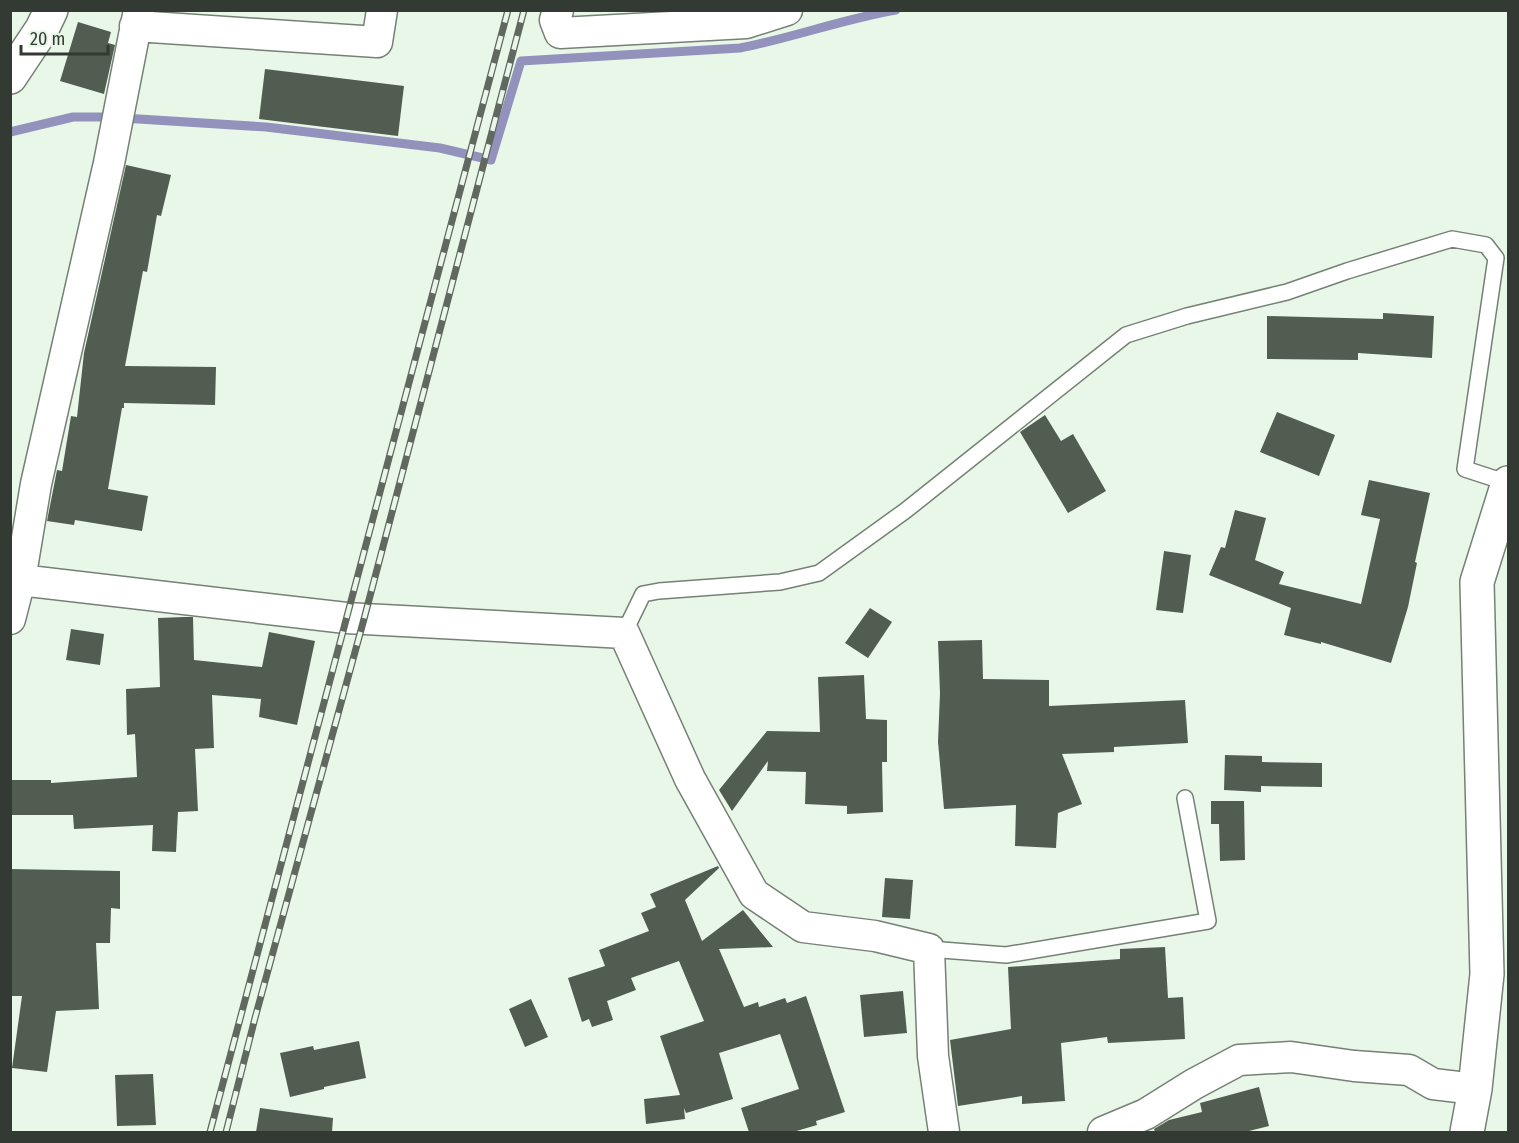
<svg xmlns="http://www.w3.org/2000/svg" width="1519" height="1143" viewBox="0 0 1519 1143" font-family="'Fira Sans Condensed',sans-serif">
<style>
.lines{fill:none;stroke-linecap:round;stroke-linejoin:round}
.stream{stroke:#9292bc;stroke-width:9}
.building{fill:#515d51}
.lane-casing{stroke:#748174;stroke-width:18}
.street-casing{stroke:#748174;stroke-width:33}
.secondary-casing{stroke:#748174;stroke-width:36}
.primary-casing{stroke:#748174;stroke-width:36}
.lane{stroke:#fff;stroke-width:15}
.street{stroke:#fff;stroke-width:30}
.secondary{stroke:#fff;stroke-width:33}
.primary{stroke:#fff;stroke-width:33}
.rail-casing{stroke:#606860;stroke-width:7}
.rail{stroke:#e9f7e9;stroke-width:4.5;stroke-dasharray:14;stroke-linecap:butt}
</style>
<rect width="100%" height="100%" fill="#e9f7e9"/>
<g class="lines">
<!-- stream -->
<path class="stream" d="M 10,132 L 73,117 L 107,117 L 266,127 L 440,148 L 491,160 L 521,61 L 740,48 C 792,38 843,19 896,10"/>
</g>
<!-- building -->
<path class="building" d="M 78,22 L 111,32 L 108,43 L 115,45 L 104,94 L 60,81 Z
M 265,69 L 404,86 L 398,136 L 259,119 Z
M 126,165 L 171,175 L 161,216 L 157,215 L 147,272 L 143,271 L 125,366 L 216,367 L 215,405 L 124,403 L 124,408 L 122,408 L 108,489 L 148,496 L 142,531 L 75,520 L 74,525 L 47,521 L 57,470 L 62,471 L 71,416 L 77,417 L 84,353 Z
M 1383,313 L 1434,316 L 1432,358 L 1358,353 L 1358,360 L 1267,359 L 1267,316 L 1383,319 Z
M 1277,412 L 1335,435 L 1319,476 L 1260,452 Z
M 1045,415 L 1061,441 L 1073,434 L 1106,491 L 1068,513 L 1020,432 Z
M 1369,480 L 1430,493 L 1415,562 L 1417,563 L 1408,607 L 1391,663 L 1321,642 L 1321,644 L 1284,635 L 1291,608 L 1209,575 L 1221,547 L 1225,548 L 1235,510 L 1266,518 L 1255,560 L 1284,572 L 1279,584 L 1361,604 L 1380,519 L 1361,515 Z
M 1164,551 L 1191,555 L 1183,613 L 1156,610 Z
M 870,608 L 892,622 L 868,658 L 845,643 Z
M 184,617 L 193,617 L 194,660 L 262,667 L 269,632 L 315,641 L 297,725 L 259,717 L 261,699 L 212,695 L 214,748 L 195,749 L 198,811 L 178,812 L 176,852 L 152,851 L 153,825 L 74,829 L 73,815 L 10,815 L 10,780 L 51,780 L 51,783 L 137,777 L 135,734 L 127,735 L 126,689 L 160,687 L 158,618 Z
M 71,629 L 104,634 L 100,665 L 66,660 Z
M 982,640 L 983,679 L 1049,680 L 1049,706 L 1185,700 L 1188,743 L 1114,747 L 1114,752 L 1062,754 L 1082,804 L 1058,813 L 1056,848 L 1015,846 L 1016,805 L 944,809 L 938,742 L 940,693 L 938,641 Z
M 864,675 L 866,719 L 887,720 L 887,762 L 882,762 L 883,812 L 847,814 L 847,806 L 805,804 L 806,772 L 767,771 L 768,761 L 732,811 L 719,790 L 767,731 L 820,732 L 818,677 Z
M 1225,755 L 1262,756 L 1262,762 L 1322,763 L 1322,787 L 1261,786 L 1261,792 L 1224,790 Z
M 1211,801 L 1244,801 L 1245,860 L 1220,861 L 1219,824 L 1211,824 Z
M 718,866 L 719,868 L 685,900 L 702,941 L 743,910 L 773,947 L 719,949 L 744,1007 L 758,1002 L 759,1007 L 785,998 L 787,1003 L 806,996 L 845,1112 L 816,1121 L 817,1125 L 793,1132 L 749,1132 L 741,1108 L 799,1089 L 780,1034 L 719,1053 L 733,1099 L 686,1113 L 684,1108 L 685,1119 L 646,1124 L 644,1099 L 680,1095 L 660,1036 L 704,1021 L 679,961 L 631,978 L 636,990 L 607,1001 L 613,1020 L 592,1027 L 589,1019 L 582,1022 L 568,978 L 605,966 L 599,950 L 649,931 L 641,913 L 656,907 L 650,894 Z
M 10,869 L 120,871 L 120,909 L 111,908 L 110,943 L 96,943 L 99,1009 L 56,1011 L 47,1072 L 12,1068 L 22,996 L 10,996 Z
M 885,878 L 913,880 L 910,919 L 882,917 Z
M 1165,947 L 1168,998 L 1183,997 L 1185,1039 L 1108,1043 L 1107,1037 L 1061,1043 L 1065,1101 L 1022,1104 L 1022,1096 L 958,1106 L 950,1040 L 1011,1029 L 1008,967 L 1120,959 L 1120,949 Z
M 903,991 L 907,1033 L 864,1037 L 860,995 Z
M 531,999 L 548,1037 L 525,1047 L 509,1009 Z
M 359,1041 L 366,1078 L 324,1087 L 324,1089 L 290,1097 L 280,1053 L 313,1046 L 314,1050 Z
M 153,1074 L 156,1125 L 117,1126 L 115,1075 Z
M 1259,1087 L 1269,1126 L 1245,1132 L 1155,1132 L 1154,1129 L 1169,1120 L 1202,1112 L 1200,1103 Z
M 260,1108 L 333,1118 L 332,1132 L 256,1132 Z"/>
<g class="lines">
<defs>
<path id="lane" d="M 624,633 L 643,594 L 659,591 L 780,582 L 819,573 L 905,511 L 1126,335 L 1187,316 L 1287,292 L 1347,271 L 1452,239 L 1486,245 L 1496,258 L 1465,469 L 1508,483
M 929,949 L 1006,955 L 1208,921 L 1185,798"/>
<path id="street" d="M 558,10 L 555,20 L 560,33 L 746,23 L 787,10
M 135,26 L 377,42 L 382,10
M 20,580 L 346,618 L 624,633 L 690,779 L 754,894 L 803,927 L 875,936 L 929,949 L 933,1056 L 944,1132
M 10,619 L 20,580 L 36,484 L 109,163 L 139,10
M 1103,1132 L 1146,1114 L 1194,1084 L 1239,1060 L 1291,1057 L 1354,1066 L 1409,1070 L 1433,1084 L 1475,1089"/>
<path id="secondary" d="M 1467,1132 L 1475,1089 L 1487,974 L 1477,582 L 1508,483"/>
<path id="primary" d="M 10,77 L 42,29 L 51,10"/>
</defs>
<!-- lane casing -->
<use href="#lane" class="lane-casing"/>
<!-- street casing -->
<use href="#street" class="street-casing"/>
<!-- secondary casing -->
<use href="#secondary" class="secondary-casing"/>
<!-- primary casing -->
<use href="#primary" class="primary-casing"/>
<!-- lane -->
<use href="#lane" class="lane"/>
<!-- street -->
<use href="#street" class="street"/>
<!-- secondary -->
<use href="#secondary" class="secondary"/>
<!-- primary -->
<use href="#primary" class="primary"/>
<defs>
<path id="rail" d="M 210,1132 L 508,10
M 226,1132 L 255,1018 L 364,619 L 524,10"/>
</defs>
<!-- rail casing -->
<use href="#rail" class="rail-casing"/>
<!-- rail -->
<use href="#rail" class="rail"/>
</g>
<!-- border -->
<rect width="1519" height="1143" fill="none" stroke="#333933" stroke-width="24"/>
<!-- scale -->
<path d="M21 45v9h87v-9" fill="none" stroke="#333933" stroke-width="3"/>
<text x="30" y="45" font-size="18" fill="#333933" stroke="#e9f7e9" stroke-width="4.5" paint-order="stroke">20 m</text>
</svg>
